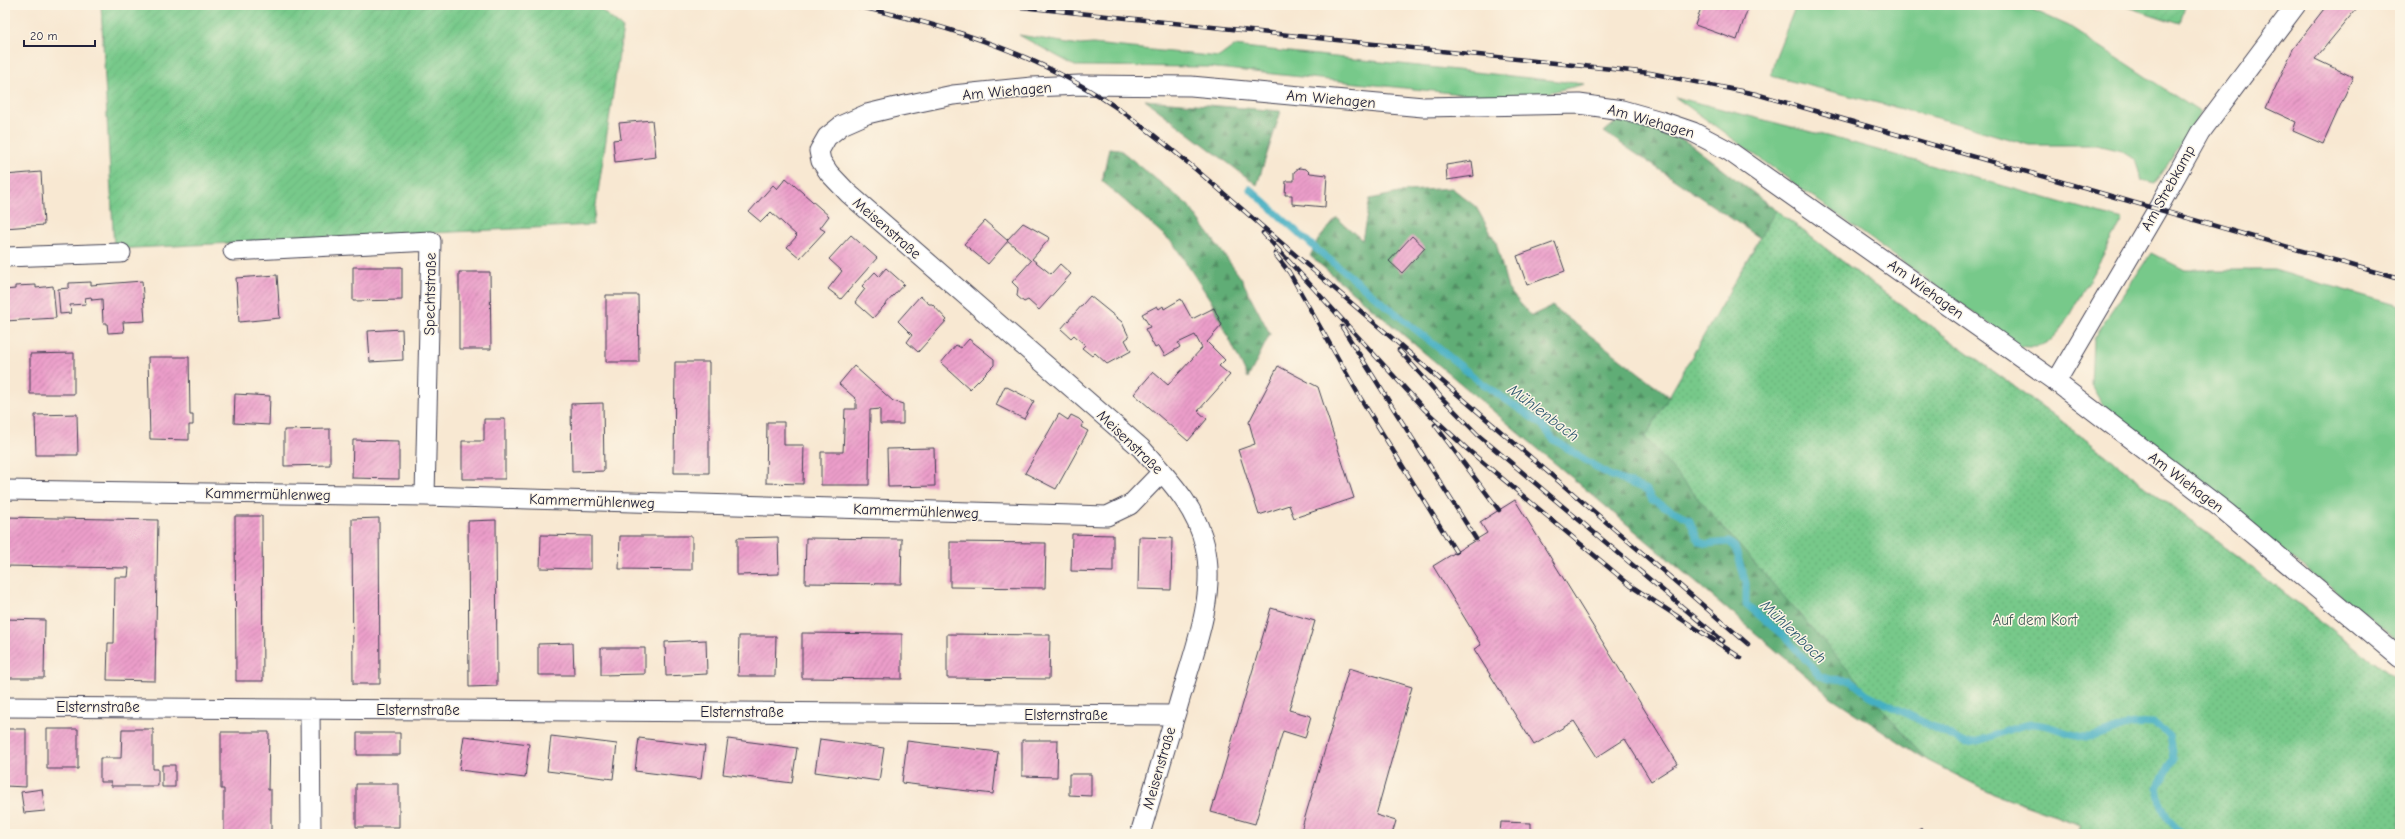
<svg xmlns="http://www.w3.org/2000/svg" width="2405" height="839" viewBox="0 0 2405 839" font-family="'Comic Neue',sans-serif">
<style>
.grass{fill:#77c98a;stroke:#4c7662}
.forest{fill:url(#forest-firs);stroke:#426858}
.park{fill:url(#park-dots);stroke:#4c7662}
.garden{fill:url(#garden-furrows);stroke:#4c7662}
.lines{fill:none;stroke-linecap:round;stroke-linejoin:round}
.stream{stroke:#45afc3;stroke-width:7}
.building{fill:url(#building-hatch)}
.street-casing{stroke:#424052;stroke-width:21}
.street{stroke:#fff;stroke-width:19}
.rail-casing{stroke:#22223b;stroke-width:4.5}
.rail{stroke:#fcf5e5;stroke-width:3;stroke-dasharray:9;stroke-linecap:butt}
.labels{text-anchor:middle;stroke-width:3;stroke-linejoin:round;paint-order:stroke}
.street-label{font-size:15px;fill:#22223b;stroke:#fcf5e5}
.park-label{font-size:15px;fill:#405c57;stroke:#fcf5e5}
.water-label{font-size:16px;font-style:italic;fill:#305a71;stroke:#fcf5e5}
</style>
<defs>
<pattern id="forest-firs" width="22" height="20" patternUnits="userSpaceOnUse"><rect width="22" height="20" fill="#61ad76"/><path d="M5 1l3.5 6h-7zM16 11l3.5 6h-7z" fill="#508c62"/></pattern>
<pattern id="park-dots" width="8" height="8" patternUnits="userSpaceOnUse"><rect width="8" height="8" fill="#77c98a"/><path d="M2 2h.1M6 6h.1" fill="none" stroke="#67ac78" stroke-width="1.8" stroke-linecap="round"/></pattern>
<pattern id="garden-furrows" width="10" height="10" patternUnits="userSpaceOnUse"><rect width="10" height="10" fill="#77c98a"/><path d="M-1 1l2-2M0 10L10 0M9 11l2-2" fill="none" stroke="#67ac78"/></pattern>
<pattern id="building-hatch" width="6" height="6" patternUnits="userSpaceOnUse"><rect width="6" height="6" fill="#ec9eca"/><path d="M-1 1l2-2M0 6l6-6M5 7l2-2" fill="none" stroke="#bf80a5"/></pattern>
</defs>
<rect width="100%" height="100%" fill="#fcf5e5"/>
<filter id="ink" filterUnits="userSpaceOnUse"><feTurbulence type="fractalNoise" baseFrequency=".025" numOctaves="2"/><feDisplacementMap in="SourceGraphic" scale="8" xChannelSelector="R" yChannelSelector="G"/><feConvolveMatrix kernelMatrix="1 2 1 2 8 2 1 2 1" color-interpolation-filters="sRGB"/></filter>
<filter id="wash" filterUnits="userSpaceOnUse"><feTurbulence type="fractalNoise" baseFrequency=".012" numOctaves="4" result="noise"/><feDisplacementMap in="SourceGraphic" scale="16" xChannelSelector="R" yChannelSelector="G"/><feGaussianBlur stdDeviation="0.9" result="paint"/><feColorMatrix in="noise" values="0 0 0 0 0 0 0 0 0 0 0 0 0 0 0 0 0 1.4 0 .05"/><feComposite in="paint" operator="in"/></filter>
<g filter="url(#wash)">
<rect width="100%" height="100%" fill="#f8e8d2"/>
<!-- grass -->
<path class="grass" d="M 1796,5 L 2022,5 L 2069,26 L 2201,113 L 2155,184 L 2142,181 L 2135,160 L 2121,151 L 2097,145 L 2029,145 L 1945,120 L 1771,76 L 1774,61 Z
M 1019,35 L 1080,45 L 1093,44 L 1219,57 L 1234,46 L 1585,84 L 1517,100 L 1207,67 L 1075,66 Z
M 1675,97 L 1846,141 L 2123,220 L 2062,328 C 2047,346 2043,349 2019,346 Z
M 2151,253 L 2185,270 L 2274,270 L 2400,306 L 2400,641 L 2109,416 L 2091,385 L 2093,339 Z"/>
<!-- forest -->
<path class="forest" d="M 1145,100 L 1281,111 L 1257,185 Z
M 1631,109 L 1690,144 L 1864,278 L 2051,413 L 2400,682 L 1989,410 L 1760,238 L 1604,132 Z
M 1109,148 L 1119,149 L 1188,205 L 1241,278 L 1270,334 L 1248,378 L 1211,301 L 1173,243 L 1102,181 Z
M 1452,188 L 1476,207 L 1496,242 L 1508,289 L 1531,316 L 1552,306 L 1669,396 L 2165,692 L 2078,834 L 2081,825 L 1994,794 L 1927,760 L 1831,697 L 1310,256 L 1318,240 L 1337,218 L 1362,240 L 1370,199 L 1408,191 Z"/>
<!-- park -->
<path class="park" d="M 1776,210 L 1864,278 L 2051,413 L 2400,682 L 2400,834 L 2078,834 L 2081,825 L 1994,794 L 1927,760 L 1645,438 Z"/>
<!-- garden -->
<path class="garden" d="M 101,5 L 595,5 L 623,28 L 593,225 L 114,249 Z
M 2122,5 L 2185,5 L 2180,24 Z"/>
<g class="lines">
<!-- stream -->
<path class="stream" d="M 1250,189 L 1314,247 L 1479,381 L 1541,424 L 1553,439 L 1607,474 L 1647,490 L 1652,500 L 1689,519 L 1699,542 L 1707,544 L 1729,542 L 1735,547 L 1746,583 L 1746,604 L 1787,639 L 1820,676 L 1829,679 L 1850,680 L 1867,694 L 1965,743 C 1988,742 2009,726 2032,724 C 2050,723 2067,736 2086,737 C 2097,738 2113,729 2124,726 C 2134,723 2144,723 2154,724 L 2170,736 L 2174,758 L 2158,788 L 2161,803 L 2167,817 L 2183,834"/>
</g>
<g id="blocks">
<!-- building -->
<path class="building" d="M 1702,5 L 1749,5 L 1737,40 L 1695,25 Z
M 2327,5 L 2353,5 L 2357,8 L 2315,59 L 2353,77 L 2323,144 L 2293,131 L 2296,122 L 2266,108 L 2293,49 Z
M 652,120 L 656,157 L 615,162 L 613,140 L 621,139 L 619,123 Z
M 1472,161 L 1474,176 L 1447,180 L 1446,165 Z
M 1299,168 L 1306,169 L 1310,173 L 1327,175 L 1325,207 L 1292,204 L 1292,195 L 1285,195 L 1286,181 L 1294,181 L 1294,172 Z
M 41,172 L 44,225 L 5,228 L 5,175 Z
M 786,178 L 829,216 L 820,228 L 825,231 L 800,258 L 787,247 L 797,236 L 771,212 L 761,222 L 749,212 L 773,185 L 777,189 Z
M 985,221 L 1008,241 L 988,264 L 964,244 Z
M 1023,223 L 1050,238 L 1032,259 L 1051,274 L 1060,264 L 1071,274 L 1039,310 L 1028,300 L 1024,302 L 1017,296 L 1018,288 L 1012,282 L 1031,261 L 1007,240 Z
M 851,235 L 877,258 L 841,299 L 828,289 L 842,271 L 829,259 Z
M 1412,236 L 1425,248 L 1402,273 L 1389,261 Z
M 1555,242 L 1565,271 L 1527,285 L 1517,256 Z
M 353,267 L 402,267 L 402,300 L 353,301 Z
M 886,268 L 904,284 L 873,318 L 855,302 L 865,289 L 862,286 L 875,272 L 879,276 Z
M 459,272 L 490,272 L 491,349 L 459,349 Z
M 277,275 L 280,318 L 239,322 L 236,278 Z
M 142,281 L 145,321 L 123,322 L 124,332 L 108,333 L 107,323 L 103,323 L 102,299 L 92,300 L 91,297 L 85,298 L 86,304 L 70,305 L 71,313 L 60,314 L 58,289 L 69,288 L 69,283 L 91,282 L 91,285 Z
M 36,285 L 36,288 L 53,286 L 56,318 L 5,321 L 5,290 L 15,289 L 15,286 Z
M 606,295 L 638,295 L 639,362 L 606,362 Z
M 920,296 L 929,304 L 932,304 L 947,320 L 918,352 L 907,342 L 912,335 L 898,321 Z
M 1090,296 L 1122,322 L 1129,337 L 1125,340 L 1131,351 L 1107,364 L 1095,353 L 1092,356 L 1082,348 L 1085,345 L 1074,335 L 1071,338 L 1061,329 Z
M 1181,299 L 1192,319 L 1214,308 L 1222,325 L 1207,342 L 1225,360 L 1219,366 L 1230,375 L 1198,411 L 1207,419 L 1188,441 L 1134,394 L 1153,372 L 1168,385 L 1202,348 L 1195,335 L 1178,343 L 1180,347 L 1165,356 L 1159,346 L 1155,348 L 1145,329 L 1150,327 L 1142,314 L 1157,306 L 1159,309 L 1163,306 L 1164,309 Z
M 402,329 L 403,360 L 370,362 L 368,331 Z
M 969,339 L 994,359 L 994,365 L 970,389 L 941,363 L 956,345 L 961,348 Z
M 74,353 L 74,394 L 30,394 L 30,354 Z
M 148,357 L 189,357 L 190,415 L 193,415 L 193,425 L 189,425 L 189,440 L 150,439 Z
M 675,362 L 709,362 L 709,473 L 674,473 Z
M 854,366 L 893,401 L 903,404 L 903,424 L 880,424 L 880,409 L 870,410 L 869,485 L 821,485 L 821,452 L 843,452 L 845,409 L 856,409 L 856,399 L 839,384 Z
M 1278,366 L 1318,387 L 1354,498 L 1294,518 L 1289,505 L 1259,515 L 1238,450 L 1255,444 L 1249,422 Z
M 1005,386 L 1034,401 L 1024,419 L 996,405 Z
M 235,394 L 270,396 L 269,425 L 234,423 Z
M 603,403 L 604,471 L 572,472 L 571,404 Z
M 77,414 L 78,455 L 36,455 L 35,415 Z
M 1059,414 L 1068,420 L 1071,415 L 1079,419 L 1083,423 L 1081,427 L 1088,431 L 1056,489 L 1025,473 Z
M 484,419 L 505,419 L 505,479 L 462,479 L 462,441 L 484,441 Z
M 767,422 L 784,422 L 784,445 L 804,445 L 803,484 L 766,483 Z
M 330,429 L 330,465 L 284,466 L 284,430 Z
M 353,440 L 399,441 L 399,479 L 352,478 Z
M 934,448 L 935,486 L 888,487 L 887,449 Z
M 1515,500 L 1678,764 L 1651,781 L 1625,739 L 1597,757 L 1574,721 L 1534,745 L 1474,649 L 1481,645 L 1433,566 L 1487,533 L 1480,522 Z
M 235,516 L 262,516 L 263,681 L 236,681 Z
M 5,517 L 158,520 L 155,681 L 107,680 L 108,643 L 114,643 L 115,577 L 128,577 L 129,568 L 5,566 Z
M 379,518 L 380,684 L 353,684 L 352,519 Z
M 496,520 L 497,686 L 469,687 L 468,521 Z
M 1072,534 L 1113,535 L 1113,572 L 1071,571 Z
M 541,535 L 591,536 L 591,569 L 540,568 Z
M 620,536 L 692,536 L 692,570 L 619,569 Z
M 778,537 L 779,574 L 737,575 L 737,538 Z
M 1139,537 L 1172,538 L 1171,590 L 1138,589 Z
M 806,538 L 902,539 L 901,584 L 805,583 Z
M 950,542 L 1046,543 L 1045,588 L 950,587 Z
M 1271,608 L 1315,621 L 1289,710 L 1311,716 L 1305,738 L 1283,731 L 1255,824 L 1211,812 Z
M 5,619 L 45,620 L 44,678 L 5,678 Z
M 802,633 L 902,634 L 902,679 L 802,678 Z
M 947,634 L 1050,635 L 1049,679 L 947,678 Z
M 739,636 L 776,636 L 775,676 L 738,676 Z
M 706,640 L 707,674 L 666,676 L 665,642 Z
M 573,643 L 574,675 L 538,675 L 538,644 Z
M 601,648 L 645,648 L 645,674 L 601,675 Z
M 1349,668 L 1412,687 L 1376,815 L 1396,821 L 1392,834 L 1300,834 Z
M 5,729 L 26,729 L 26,787 L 5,786 Z
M 47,729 L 78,729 L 78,769 L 47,769 Z
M 122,729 L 153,729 L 153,769 L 158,769 L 158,786 L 111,786 L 111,782 L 100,782 L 100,758 L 121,758 Z
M 221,732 L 269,732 L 268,790 L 271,790 L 271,834 L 224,834 L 224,789 L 221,789 Z
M 357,733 L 400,733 L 400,755 L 357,755 Z
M 464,736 L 529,744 L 525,778 L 459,770 Z
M 551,736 L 617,744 L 613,779 L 547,771 Z
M 639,738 L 705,746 L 701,779 L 635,771 Z
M 728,739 L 797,748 L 792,783 L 723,774 Z
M 820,739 L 884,748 L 879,781 L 815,772 Z
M 1022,740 L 1058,740 L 1057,777 L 1022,776 Z
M 907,741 L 998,752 L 993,794 L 902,783 Z
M 162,765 L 175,765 L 175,787 L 162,787 Z
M 1069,774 L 1091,774 L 1091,796 L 1069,795 Z
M 356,784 L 399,784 L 399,827 L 356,827 Z
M 42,789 L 45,811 L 24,813 L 21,792 Z
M 1501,822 L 1531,823 L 1531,834 L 1500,834 Z
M 1921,828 L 1925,834 L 1913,834 Z"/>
</g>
</g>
<g filter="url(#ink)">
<use href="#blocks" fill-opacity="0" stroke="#424052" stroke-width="1"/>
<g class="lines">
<defs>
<path id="street" d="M 233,251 L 431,241 L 425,496
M 5,257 L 121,253
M 2056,382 L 2157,210 L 2200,133 L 2296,5
M 5,490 L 425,496 L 1107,516 L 1130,505 L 1162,472
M 5,707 L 1175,715
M 310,709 L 311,834
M 1140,834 C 1153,791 1165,748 1178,706 C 1192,656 1217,598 1205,546 C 1196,506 1167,478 1141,448 L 848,193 L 829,173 L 821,161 L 819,151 L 827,137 L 842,125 L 867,114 L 896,107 L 953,95 L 1032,87 L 1080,85 L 1191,86 L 1423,107 L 1579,104 L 1622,110 L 1661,121 L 1693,132 L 1729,151 L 2056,382 L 2226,512 L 2400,658"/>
</defs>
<!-- street casing -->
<use href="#street" class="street-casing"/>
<!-- street -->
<use href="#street" class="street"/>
<defs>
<path id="rail" d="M 850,5 C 949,25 1044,55 1127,115 C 1157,136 1186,161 1214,185 L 1748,644
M 1002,5 L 1650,73 L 1756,94 L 2400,279
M 1263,233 L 1424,409 L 1467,449 L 1631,586 L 1741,658
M 1275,254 L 1289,272 L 1361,399 L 1456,552
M 1342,327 L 1476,539
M 1399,350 L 1440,396 L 1478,435 L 1723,641
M 1435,425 L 1499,510"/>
</defs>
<!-- rail casing -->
<use href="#rail" class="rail-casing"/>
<!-- rail -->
<use href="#rail" class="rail"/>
</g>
</g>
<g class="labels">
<!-- street labels -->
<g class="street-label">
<text transform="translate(1007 91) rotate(-5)" y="5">Am Wiehagen</text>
<text transform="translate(1331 99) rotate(5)" y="5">Am Wiehagen</text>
<text transform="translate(1651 121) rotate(16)" y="5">Am Wiehagen</text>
<text transform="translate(2168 188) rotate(-61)" y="5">Am Strebkamp</text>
<text transform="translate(887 228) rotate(41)" y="5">Meisenstraße</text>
<text transform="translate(1926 289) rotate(36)" y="5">Am Wiehagen</text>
<text transform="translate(430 294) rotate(-89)" y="5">Spechtstraße</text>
<text transform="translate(1130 442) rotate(44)" y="5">Meisenstraße</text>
<text transform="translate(2186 482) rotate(37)" y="5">Am Wiehagen</text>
<text transform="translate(268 494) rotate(1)" y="5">Kammermühlenweg</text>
<text transform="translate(592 501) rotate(2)" y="5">Kammermühlenweg</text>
<text transform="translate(916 511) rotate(2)" y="5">Kammermühlenweg</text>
<text x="98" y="712">Elsternstraße</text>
<text x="418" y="715">Elsternstraße</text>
<text x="742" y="717">Elsternstraße</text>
<text x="1066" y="720">Elsternstraße</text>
<text transform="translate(1159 768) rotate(-74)" y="5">Meisenstraße</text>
</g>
<!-- park labels -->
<g class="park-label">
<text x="2035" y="625">Auf dem Kort</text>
</g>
<!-- water labels -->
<g class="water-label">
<text transform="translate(1544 412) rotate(37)" y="6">Mühlenbach</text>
<text transform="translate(1794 631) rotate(44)" y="6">Mühlenbach</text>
</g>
</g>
<!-- margin -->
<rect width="2405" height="839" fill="none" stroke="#fcf5e5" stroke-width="20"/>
<!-- scale -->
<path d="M24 40v6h71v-6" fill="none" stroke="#22223b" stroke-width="2"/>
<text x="30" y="40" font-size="12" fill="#22223b" stroke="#fcf5e5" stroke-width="3" paint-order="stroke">20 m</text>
</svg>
